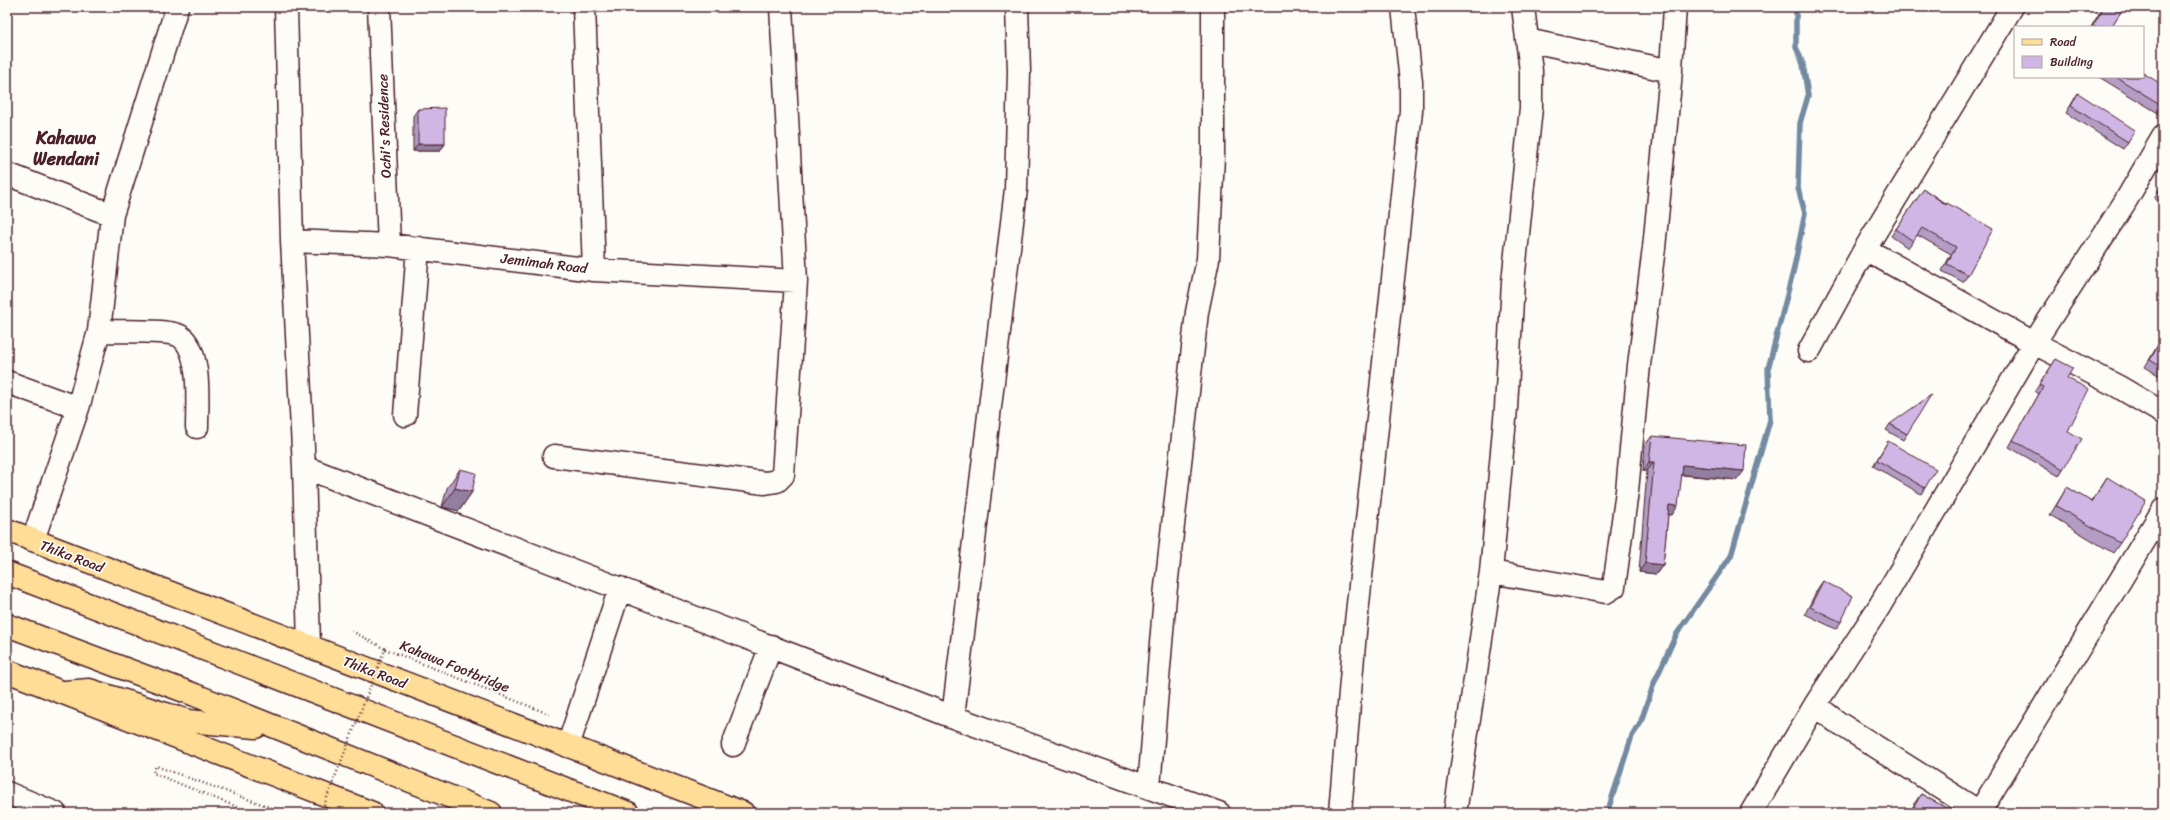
<svg xmlns="http://www.w3.org/2000/svg" width="2170" height="820" viewBox="0 0 2170 820" font-family="Sriracha,sans-serif">
<style>
.lines{fill:none;stroke-linecap:round;stroke-linejoin:round}
.stream{stroke:#738aa1;stroke-width:5.5}
.minor-casing{stroke:#4a1f2b;stroke-width:25}
.major-casing{stroke:#4a1f2b;stroke-width:25}
.highway-casing{stroke:#4a1f2b;stroke-width:25}
.path{stroke:#4a1f2b;stroke-width:2.5;stroke-dasharray:1 3;stroke-linecap:butt}
.minor{stroke:#fdfcf7;stroke-width:22}
.major{stroke:#fedd96;stroke-width:22}
.highway{stroke:#fedd96;stroke-width:22}
.path-bridge{stroke:#4a1f2b;stroke-width:2.5;stroke-dasharray:1 3;stroke-linecap:butt}
.wall{fill:#b39dc4;stroke:#4a1f2b}
.shaded-wall{fill:#927fa0;stroke:#4a1f2b}
.building{fill:#d0b6e4;stroke:#4a1f2b}
.labels{text-anchor:middle;stroke-width:3.5;stroke-linejoin:round;paint-order:stroke}
.street-label{font-size:14px;fill:#4a1f2b;stroke:#fdfcf7}
.district-label{font-size:18px;font-weight:bold;fill:#4a1f2b;stroke:#fdfcf7}
</style>
<rect width="100%" height="100%" fill="#fdfcf7"/>
<filter id="ink" filterUnits="userSpaceOnUse"><feTurbulence type="fractalNoise" baseFrequency=".025" numOctaves="2"/><feDisplacementMap in="SourceGraphic" scale="8" xChannelSelector="R" yChannelSelector="G"/><feConvolveMatrix kernelMatrix="1 2 1 2 8 2 1 2 1" color-interpolation-filters="sRGB"/></filter>
<g filter="url(#ink)">
<g class="lines">
<!-- stream -->
<path class="stream" d="M 1607,813 L 1632,736 L 1640,724 L 1654,683 L 1676,635 L 1731,556 L 1770,420 L 1768,369 L 1794,268 L 1805,213 L 1798,188 L 1800,123 L 1808,96 L 1803,64 L 1796,47 L 1796,7"/>
<defs>
<path id="minor" d="M 286,7 L 292,241 L 304,467 L 309,646
M 379,7 L 389,245
M 584,7 L 594,270
M 1527,40 L 1671,71
M 7,174 L 112,215
M 292,241 L 389,245 L 594,270 L 796,281
M 1865,249 L 2034,343 L 2119,387 L 2163,413
M 99,331 C 115,332 168,329 180,336 C 202,351 197,403 197,427
M 1809,351 L 1865,249 L 2012,7
M 7,382 L 78,408
M 405,415 L 418,248
M 554,456 L 765,483 L 777,481 L 783,475 L 796,281 L 781,7
M 304,467 L 953,717 L 1219,813
M 33,540 L 78,408 L 99,331 L 112,215 L 177,7
M 1491,572 L 1606,592 L 1614,587 L 1627,491 L 1639,365 L 1654,248 L 1670,83 L 1675,7
M 1815,705 L 1837,722 L 1981,813
M 953,717 L 1016,189 L 1019,71 L 1017,7
M 733,745 L 771,646
M 568,746 L 620,588
M 1149,787 L 1165,596 L 1197,312 L 1208,259 L 1213,156 L 1213,7
M 7,793 L 55,813
M 1340,813 L 1355,632 L 1411,111 L 1411,82 L 1403,7
M 1455,813 L 1491,572 L 1506,408 L 1513,282 L 1531,108 L 1531,71 L 1523,7
M 1751,813 L 1815,705 L 1879,607 L 2034,343 L 2125,202 L 2163,137
M 1979,813 L 2163,510"/>
<path id="major" d="M 7,530 L 743,813
M 7,671 L 372,813"/>
<path id="highway" d="M 7,573 L 628,813
M 7,625 L 195,695 L 491,813
M 65,692 L 89,690 L 188,721 L 256,727"/>
</defs>
<!-- minor casing -->
<use href="#minor" class="minor-casing"/>
<!-- major casing -->
<use href="#major" class="major-casing"/>
<!-- highway casing -->
<use href="#highway" class="highway-casing"/>
<!-- path -->
<path class="path" d="M 352,631 L 385,649
M 252,813 L 153,773 L 156,766 L 286,813"/>
<!-- minor -->
<use href="#minor" class="minor"/>
<!-- major -->
<use href="#major" class="major"/>
<!-- highway -->
<use href="#highway" class="highway"/>
<!-- path-bridge -->
<path class="path-bridge" d="M 321,813 L 385,649 L 549,714"/>
</g>
<!-- wall -->
<path class="wall" d="M 2088,7 L 2099,7 L 2096,11 Z
M 2103,7 L 2124,7 L 2111,27 L 2091,27 Z
M 2099,77 L 2143,77 L 2163,85 L 2163,116 Z
M 2078,93 L 2128,142 L 2123,149 L 2066,113 Z
M 418,109 L 445,144 L 440,151 L 413,151 L 413,116 Z
M 2163,182 L 2163,203 L 2154,199 Z
M 1924,189 L 1946,204 L 1968,275 L 1963,282 L 1942,271 L 1951,254 L 1917,235 L 1908,248 L 1891,236 Z
M 2163,336 L 2163,378 L 2145,367 Z
M 2056,359 L 2067,378 L 2068,431 L 2063,469 L 2059,476 L 2009,447 L 2039,394 L 2035,391 Z
M 1890,424 L 1907,434 L 1903,440 L 1886,430 Z
M 1652,436 L 1737,480 L 1682,475 L 1672,515 L 1668,514 L 1663,565 L 1656,574 L 1639,572 L 1647,471 L 1643,471 L 1645,445 Z
M 1888,441 L 1925,488 L 1921,494 L 1873,466 Z
M 460,469 L 472,492 L 459,511 L 442,507 L 447,488 Z
M 2107,477 L 2120,543 L 2113,553 L 2050,515 L 2061,497 L 2067,487 L 2091,502 Z
M 1823,581 L 1841,622 L 1836,629 L 1805,614 L 1818,588 Z
M 1921,794 L 1955,813 L 1910,813 L 1916,801 Z"/>
<!-- shaded-wall -->
<path class="shaded-wall" d="M 418,144 L 445,144 L 440,151 L 413,151 Z
M 1649,462 L 1654,462 L 1647,471 L 1643,471 Z
M 1683,465 L 1744,471 L 1737,480 L 1677,474 Z
M 455,488 L 472,492 L 459,511 L 442,507 Z
M 1669,505 L 1678,506 L 1672,515 L 1662,514 Z
M 1645,563 L 1663,565 L 1656,574 L 1639,572 Z"/>
<!-- building -->
<path class="building" d="M 2104,7 L 2124,7 L 2111,27 L 2092,27 Z
M 2143,73 L 2163,85 L 2163,106 L 2116,77 L 2143,77 Z
M 2078,93 L 2135,130 L 2128,142 L 2071,106 Z
M 445,108 L 445,144 L 418,144 L 418,109 Z
M 2163,185 L 2163,194 L 2159,192 Z
M 1924,189 L 1946,205 L 1947,203 L 1993,229 L 1968,275 L 1947,264 L 1956,247 L 1922,228 L 1913,241 L 1896,229 Z
M 2163,337 L 2163,368 L 2150,360 Z
M 2056,359 L 2073,368 L 2067,378 L 2089,389 L 2068,431 L 2082,439 L 2063,469 L 2013,440 L 2043,387 L 2039,385 Z
M 1931,395 L 1907,434 L 1890,424 Z
M 1652,436 L 1746,445 L 1744,471 L 1683,465 L 1678,506 L 1669,505 L 1663,565 L 1645,563 L 1654,462 L 1649,462 Z
M 1888,441 L 1936,469 L 1925,488 L 1877,460 Z
M 460,469 L 476,473 L 472,492 L 455,488 Z
M 2107,477 L 2146,501 L 2120,543 L 2056,506 L 2067,487 L 2092,502 Z
M 1823,581 L 1853,596 L 1841,622 L 1810,607 Z
M 1921,794 L 1955,813 L 1911,813 Z"/>
</g>
<g class="labels">
<!-- street labels -->
<g class="street-label">
<text transform="translate(384 126) rotate(-92)" y="5">Ochi's Residence</text>
<text transform="translate(544 263) rotate(7)" y="5">Jemimah Road</text>
<text transform="translate(72 556) rotate(21)" y="5">Thika Road</text>
<text transform="translate(455 666) rotate(22)" y="5">Kahawa Footbridge</text>
<text transform="translate(375 672) rotate(21)" y="5">Thika Road</text>
</g>
<!-- district labels -->
<g class="district-label">
<text x="66" y="144">Kahawa<tspan x="66" dy="21">Wendani</tspan></text>
</g>
</g>
<!-- margin -->
<rect width="2170" height="820" fill="none" stroke="#fdfcf7" stroke-width="24"/>
<rect x="12" y="12" width="2146" height="796" fill="none" stroke="#4a1f2b" stroke-width="1.5" filter="url(#ink)"/>
<!-- legend -->
<rect x="2014" y="26" width="130" height="52" fill="#fdfcf7" stroke="#b5a4a5"/>
<rect x="2022" y="39" width="20" height="6" fill="#fedd96" stroke="#b5a4a5"/>
<text x="2050" y="46" font-size="12" fill="#4a1f2b">Road</text>
<rect x="2022" y="56" width="20" height="12" fill="#d0b6e4" stroke="#b5a4a5"/>
<text x="2050" y="66" font-size="12" fill="#4a1f2b">Building</text>
</svg>
